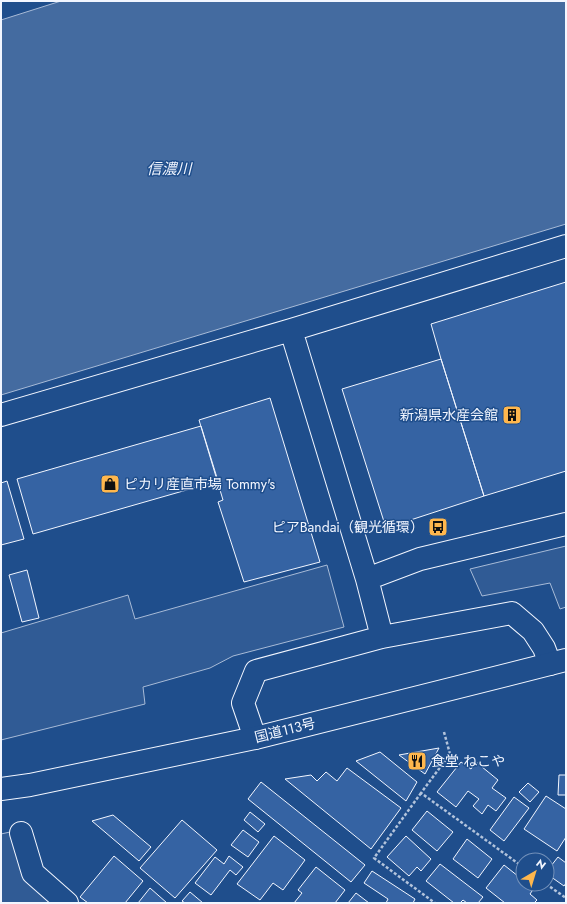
<svg xmlns="http://www.w3.org/2000/svg" width="567" height="904" viewBox="0 0 567 904" font-family="Jost,'Noto Sans JP',sans-serif">
<style>
.built{fill:#305b95;stroke:#a8bbd7}
.water{fill:#446ba0;stroke:#a8bbd7}
.building{fill:#3563a3;stroke:#f2f6ff}
.lines{fill:none;stroke-linecap:round;stroke-linejoin:round}
.minor-casing{stroke:#f2f6ff;stroke-width:24}
.highway-casing{stroke:#f2f6ff;stroke-width:24}
.path{stroke:#b3c4dc;stroke-width:2.5;stroke-dasharray:3 2;stroke-linecap:butt}
.minor{stroke:#1f4e8c;stroke-width:22}
.highway{stroke:#1f4e8c;stroke-width:22}
.labels{text-anchor:middle;stroke-width:3;stroke-linejoin:round;paint-order:stroke}
.poi-label{font-size:14px;fill:#f2f6ff;stroke:#1f4e8c;text-anchor:end}
.street-label{font-size:14px;fill:#f2f6ff;stroke:#1f4e8c}
.water-label{font-size:15px;font-style:italic;fill:#f2f6ff;stroke:#1f4e8c}
</style>
<rect width="100%" height="100%" fill="#1f4e8c"/>
<!-- built -->
<path class="built" d="M 566,546 L 566,607 L 560,609 L 550,583 L 482,596 L 470,569 Z
M 327,565 L 344,627 L 233,656 L 210,668 L 143,687 L 145,704 L 1,740 L 1,633 L 128,595 L 135,619 Z
M 10,832 L 27,877 L 55,903 L 1,903 L 1,834 Z"/>
<!-- water -->
<path class="water" d="M 61,1 L 566,1 L 566,224 L 1,395 L 1,20 Z"/>
<!-- building -->
<path class="building" d="M 566,282 L 566,471 L 484,496 L 441,359 L 431,324 Z
M 441,359 L 484,496 L 386,528 L 342,389 Z
M 270,398 L 320,562 L 244,582 L 218,502 L 223,500 L 199,420 Z
M 201,426 L 218,481 L 33,534 L 17,479 Z
M 7,481 L 24,539 L 1,545 L 1,483 Z
M 27,570 L 39,618 L 22,622 L 9,575 Z
M 439,748 L 425,774 L 399,755 Z
M 380,752 L 417,782 L 406,801 L 356,761 Z
M 461,762 L 471,769 L 476,762 L 498,780 L 492,788 L 506,798 L 496,811 L 488,805 L 482,814 L 473,806 L 479,799 L 468,791 L 456,807 L 437,792 Z
M 347,768 L 401,808 L 371,849 L 285,779 L 311,775 L 317,781 L 326,772 L 337,781 Z
M 559,775 L 566,775 L 566,795 L 558,795 Z
M 261,782 L 365,865 L 351,882 L 248,799 Z
M 528,783 L 539,792 L 530,802 L 519,792 Z
M 546,796 L 566,809 L 566,837 L 557,851 L 524,829 Z
M 514,797 L 529,808 L 504,841 L 490,830 Z
M 427,811 L 453,832 L 437,851 L 412,830 Z
M 250,812 L 265,824 L 258,832 L 244,820 Z
M 113,815 L 151,847 L 139,861 L 92,821 Z
M 182,820 L 217,850 L 175,898 L 140,868 Z
M 243,830 L 259,842 L 248,857 L 231,845 Z
M 274,836 L 305,860 L 283,890 L 273,883 L 260,900 L 237,884 Z
M 406,836 L 431,859 L 421,871 L 417,867 L 409,876 L 387,857 Z
M 467,839 L 492,859 L 478,878 L 453,859 Z
M 114,856 L 143,881 L 125,903 L 88,903 L 80,897 Z
M 229,856 L 243,867 L 236,875 L 230,870 L 211,895 L 195,883 L 215,857 L 224,864 Z
M 558,857 L 566,863 L 566,883 L 564,886 L 547,874 L 547,871 Z
M 440,864 L 483,897 L 478,903 L 467,903 L 463,900 L 460,903 L 454,903 L 426,881 Z
M 504,865 L 523,880 L 523,884 L 529,884 L 534,888 L 530,894 L 537,900 L 534,903 L 505,903 L 486,888 Z
M 316,867 L 345,890 L 335,903 L 294,903 L 302,893 L 298,890 Z
M 372,871 L 415,899 L 413,903 L 386,903 L 388,899 L 364,883 Z
M 150,888 L 167,903 L 138,903 Z
M 190,892 L 203,903 L 185,903 L 182,901 Z
M 356,893 L 369,903 L 348,903 Z"/>
<g class="lines">
<defs>
<path id="minor" d="M 291,330 L 367,579 L 382,637
M 1,415 L 291,330 L 566,246
M 367,579 L 420,559 L 566,524
M 255,738 L 243,703 L 256,671 L 382,637 L 512,613 L 533,631 L 544,648 L 550,664
M 21,833 L 33,873 L 67,903"/>
<path id="highway" d="M 1,789 L 30,785 L 255,738 L 566,660"/>
</defs>
<!-- minor casing -->
<use href="#minor" class="minor-casing"/>
<!-- highway casing -->
<use href="#highway" class="highway-casing"/>
<!-- path -->
<path class="path" d="M 444,732 L 450,754 L 421,793 L 523,867
M 421,793 L 374,858 L 435,903
M 546,884 L 566,898"/>
<!-- minor -->
<use href="#minor" class="minor"/>
<!-- highway -->
<use href="#highway" class="highway"/>
</g>
<!-- icons -->
<defs>
<symbol id="building-square" viewBox="-11 -11 22 22"><rect x="-9" y="-9" width="18" height="18" rx="4" fill="#ffb74d" stroke="#1f4e8c"/><path d="M-4-6H4V6H1V3H-1V6H-4ZM-2.5-4.3h1.7v1.8h-1.7ZM.8-4.3h1.7v1.8H.8ZM-2.5-1h1.7V.8h-1.7ZM.8-1h1.7V.8H.8Z" fill="#111"/></symbol>
<symbol id="shop-square" viewBox="-11 -11 22 22"><rect x="-9" y="-9" width="18" height="18" rx="4" fill="#ffb74d" stroke="#1f4e8c"/><path d="M-5-2.5h2.3a2.7 3.5 0 0 1 5.4 0H5L5.5 6h-11ZM-1.5-2.5h3a1.5 2.3 0 0 0-3 0Z" fill="#111"/></symbol>
<symbol id="bus-square" viewBox="-11 -11 22 22"><rect x="-9" y="-9" width="18" height="18" rx="4" fill="#ffb74d" stroke="#1f4e8c"/><path d="M-5-6H5V4H4V6H2V4H-2V6H-4V4H-5ZM-3.5-4V0h7V-4ZM-3.5 1.2v1.5H-2V1.2ZM2 1.2v1.5H3.5V1.2Z" fill="#111"/></symbol>
<symbol id="restaurant-square" viewBox="-11 -11 22 22"><rect x="-9" y="-9" width="18" height="18" rx="4" fill="#ffb74d" stroke="#1f4e8c"/><path d="M-5-6h1v4h1v-4h1v4h1v-4h1v5L-1.5 .5V6h-2V.5L-5-1ZM5-6V6H3V1.5H1.5Q1.5-4 5-6Z" fill="#111"/></symbol>
</defs>
<g fill-rule="evenodd">
<use href="#building-square" x="501" y="404" width="22" height="22"/>
<use href="#shop-square" x="99" y="473" width="22" height="22"/>
<use href="#bus-square" x="427" y="516" width="22" height="22"/>
<use href="#restaurant-square" x="406" y="750" width="22" height="22"/>
</g>
<g class="labels">
<!-- poi labels -->
<g class="poi-label">
<text x="498" y="420">新潟県水産会館</text>
<text x="124" y="489" text-anchor="start">ピカリ産直市場 Tommy's</text>
<text x="424" y="532">ピアBandai（観光循環）</text>
<text x="431" y="766" text-anchor="start">食堂 ねこや</text>
</g>
<!-- street labels -->
<g class="street-label">
<text transform="translate(285 730) rotate(-14)" y="5">国道113号</text>
</g>
<!-- water labels -->
<g class="water-label">
<text x="169" y="174">信濃川</text>
</g>
</g>
<!-- border -->
<rect width="567" height="904" fill="none" stroke="#f2f6ff" stroke-width="4"/>
<!-- north arrow -->
<g transform="translate(535 872) rotate(38)"><circle r="19" fill="#1f4e8c" stroke="#7391ba"/>
<path d="M0-3L7 15L0 10L-7 15Z" fill="#ffb74d"/>
<text y="-6" font-size="11" font-weight="bold" text-anchor="middle" fill="#f2f6ff">N</text>
</g>
</svg>
